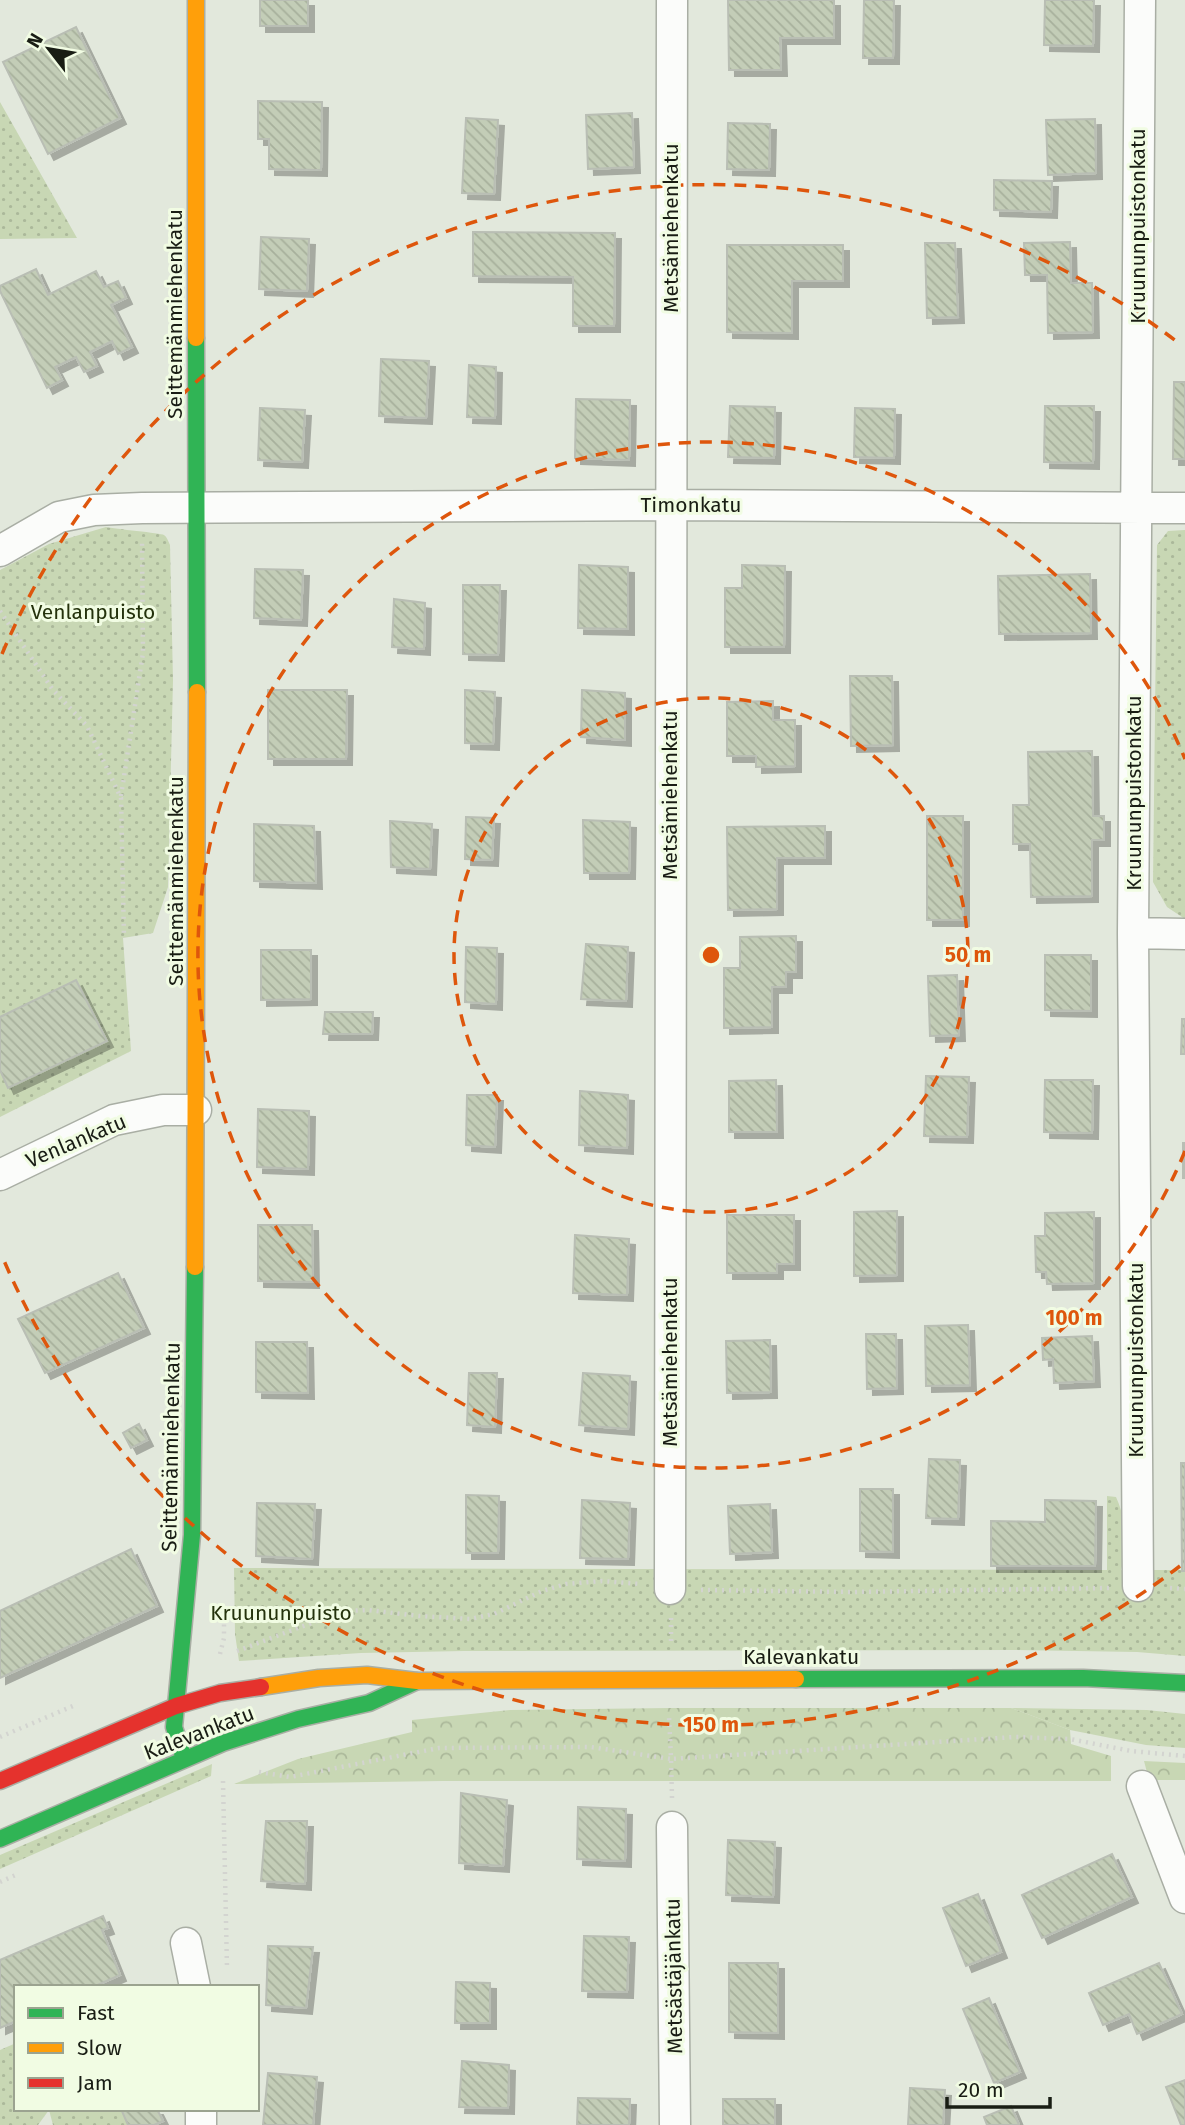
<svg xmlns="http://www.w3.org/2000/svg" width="1185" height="2125" viewBox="0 0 1185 2125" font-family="'Fira Sans',sans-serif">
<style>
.green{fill:url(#green-dots)}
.forest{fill:url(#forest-crowns)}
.building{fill:url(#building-back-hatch);stroke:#b9beb4;stroke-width:2;filter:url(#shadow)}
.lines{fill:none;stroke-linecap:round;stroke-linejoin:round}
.street-casing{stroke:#a9aea4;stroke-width:33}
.fast-casing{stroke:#a9aea4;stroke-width:19}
.slow-casing{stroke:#a9aea4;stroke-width:19}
.jam-casing{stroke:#a9aea4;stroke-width:19}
.path{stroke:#d3d4d0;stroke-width:4.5;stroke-dasharray:2 5;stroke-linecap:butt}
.street{stroke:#fbfcfa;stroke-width:30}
.fast{stroke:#30b455;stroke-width:16}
.slow{stroke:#ff9f0a;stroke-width:16}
.jam{stroke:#e5322d;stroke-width:16}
.ring{fill:none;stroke:#de560c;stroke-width:3.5;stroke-dasharray:12 9}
.labels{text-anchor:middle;stroke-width:6;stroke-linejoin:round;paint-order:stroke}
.street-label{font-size:21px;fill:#191d14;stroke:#f1fce3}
.park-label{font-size:21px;fill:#24320c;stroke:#f1fce3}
.centre{fill:#de560c;stroke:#f1fce3;stroke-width:3.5}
.ring-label{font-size:21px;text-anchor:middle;font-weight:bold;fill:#de560c;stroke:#f1fce3;stroke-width:6;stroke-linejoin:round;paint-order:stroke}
</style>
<defs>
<pattern id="green-dots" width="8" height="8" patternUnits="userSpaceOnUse" patternTransform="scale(1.75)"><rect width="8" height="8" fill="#c8d7b4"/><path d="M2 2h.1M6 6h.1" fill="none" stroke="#abb89a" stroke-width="1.8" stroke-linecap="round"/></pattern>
<pattern id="forest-crowns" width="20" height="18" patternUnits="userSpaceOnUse" patternTransform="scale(1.75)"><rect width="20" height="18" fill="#c8d7b4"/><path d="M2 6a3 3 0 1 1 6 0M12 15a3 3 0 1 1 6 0" fill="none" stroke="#abb89a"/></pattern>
<pattern id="building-back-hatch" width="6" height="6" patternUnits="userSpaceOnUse" patternTransform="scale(1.75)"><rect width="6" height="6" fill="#c3cdb7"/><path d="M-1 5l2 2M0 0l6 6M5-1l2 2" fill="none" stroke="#a7b09c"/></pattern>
<filter id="shadow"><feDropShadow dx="6" dy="6" stdDeviation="0" flood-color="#0004"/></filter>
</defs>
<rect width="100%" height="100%" fill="#e2e8dc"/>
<!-- green -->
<path class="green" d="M 0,102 L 77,238 L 0,239 Z
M 106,527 C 114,529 161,533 164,535 C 167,537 168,541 170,545 L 173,680 L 168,887 L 153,933 L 123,938 L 131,1051 L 0,1117 L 0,570 L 49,544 Z
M 1185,530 L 1185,919 L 1167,907 L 1153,882 L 1157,545 L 1168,531 Z
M 1107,1496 L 1116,1497 C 1126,1518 1128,1548 1121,1570 L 1185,1570 L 1185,1656 L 1137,1652 L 1014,1650 L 464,1651 L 361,1653 L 239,1661 L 235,1634 L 234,1568 L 1107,1570 Z
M 1011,1708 L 1147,1710 L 1185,1714 L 1185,1748 L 1146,1745 L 1070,1730 Z
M 212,1764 L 211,1776 L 0,1869 L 0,1855 Z
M 16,2043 L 16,2109 L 121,2109 L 128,2125 L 53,2125 L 49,2110 L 38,2125 L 0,2125 L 0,2050 Z"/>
<!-- forest -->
<path class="forest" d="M 669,1708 L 1011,1708 L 1070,1730 L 1071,1744 L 1111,1756 L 1111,1781 L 443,1781 L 234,1784 L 298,1759 L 412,1732 L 412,1720 L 510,1710 Z
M 1144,1761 L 1185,1763 L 1185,1780 L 1149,1780 Z"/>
<!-- building -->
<path class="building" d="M 260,0 L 308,0 L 308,26 L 260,26 Z
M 728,0 L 834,0 L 834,38 L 780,38 L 781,70 L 729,70 Z
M 864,0 L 894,0 L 893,58 L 863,58 Z
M 1045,0 L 1094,0 L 1093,46 L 1044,45 Z
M 76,27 L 120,118 L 48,154 L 3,62 Z
M 258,101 L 322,102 L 321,170 L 269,169 L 269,139 L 258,139 Z
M 632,113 L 634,167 L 588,169 L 586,115 Z
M 466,118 L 498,120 L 494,194 L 462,193 Z
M 1095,119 L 1096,173 L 1048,175 L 1046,120 Z
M 728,123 L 770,124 L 769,170 L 727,169 Z
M 994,180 L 1052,181 L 1051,212 L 994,210 Z
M 473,232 L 615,233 L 614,326 L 573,326 L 573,277 L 473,276 Z
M 261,237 L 309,239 L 307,291 L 259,289 Z
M 1070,242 L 1071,283 L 1092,283 L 1093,332 L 1048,333 L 1047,275 L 1025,275 L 1024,243 Z
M 925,243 L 955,243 L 958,317 L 927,318 Z
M 727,245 L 843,245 L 843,281 L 792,281 L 792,333 L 727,332 Z
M 36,269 L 48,295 L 96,271 L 104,287 L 118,281 L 126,298 L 111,305 L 132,347 L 118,354 L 112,341 L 90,352 L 97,366 L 84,372 L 76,357 L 55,367 L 62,380 L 47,388 L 0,291 L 0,286 Z
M 381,359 L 429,361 L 426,418 L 379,416 Z
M 469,365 L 496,367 L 495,418 L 467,417 Z
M 1174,382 L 1185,382 L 1185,459 L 1173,459 Z
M 576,399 L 630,400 L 629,460 L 575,458 Z
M 730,406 L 775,407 L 774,458 L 728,457 Z
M 1045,406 L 1094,406 L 1093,463 L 1044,462 Z
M 260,408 L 305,410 L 302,462 L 258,460 Z
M 855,408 L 895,409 L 894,458 L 854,457 Z
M 579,565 L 628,567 L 628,629 L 578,628 Z
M 742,565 L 785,566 L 784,647 L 725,647 L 725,588 L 742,588 Z
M 255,569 L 303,570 L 301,620 L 254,618 Z
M 1090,574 L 1091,633 L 999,634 L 998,576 Z
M 463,585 L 500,585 L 498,655 L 463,654 Z
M 394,599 L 425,603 L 424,649 L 392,647 Z
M 850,676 L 892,676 L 893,745 L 851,746 Z
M 268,690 L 347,690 L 346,759 L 268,759 Z
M 465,690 L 495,692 L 493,744 L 465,743 Z
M 582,690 L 625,693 L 625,740 L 581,737 Z
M 773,701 L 773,720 L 795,720 L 795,766 L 756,767 L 756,756 L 727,756 L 727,702 Z
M 1092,751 L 1093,816 L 1104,816 L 1104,840 L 1092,840 L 1092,896 L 1031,897 L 1030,844 L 1013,844 L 1013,805 L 1029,805 L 1028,752 Z
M 927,816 L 963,816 L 963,920 L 927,920 Z
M 466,817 L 494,818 L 492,860 L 465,859 Z
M 583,820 L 630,822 L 629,873 L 584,873 Z
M 390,821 L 432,824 L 430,869 L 391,867 Z
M 254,824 L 314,826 L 316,883 L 254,881 Z
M 825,826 L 825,858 L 777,858 L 777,909 L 728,910 L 727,827 Z
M 796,936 L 796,972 L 786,972 L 786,987 L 772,987 L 772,1027 L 724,1028 L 724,968 L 740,968 L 740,937 Z
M 586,944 L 628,947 L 626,1001 L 581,999 Z
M 466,947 L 497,948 L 496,1004 L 465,1002 Z
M 261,950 L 311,950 L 311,999 L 261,1000 Z
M 1045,955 L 1091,955 L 1091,1011 L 1045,1010 Z
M 957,975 L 959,1035 L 930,1036 L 928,976 Z
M 76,980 L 107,1041 L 8,1088 L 0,1070 L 0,1017 Z
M 325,1012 L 373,1012 L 372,1034 L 323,1034 Z
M 1182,1019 L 1185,1019 L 1185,1054 L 1181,1054 Z
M 926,1076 L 969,1077 L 967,1137 L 924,1136 Z
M 776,1080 L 777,1132 L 729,1132 L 729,1081 Z
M 1045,1080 L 1093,1080 L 1092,1133 L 1044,1132 Z
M 580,1091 L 628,1095 L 627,1148 L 579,1145 Z
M 467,1095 L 497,1095 L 495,1147 L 466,1145 Z
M 258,1109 L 309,1111 L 308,1169 L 257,1167 Z
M 1183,1143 L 1185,1143 L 1185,1178 L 1183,1178 Z
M 897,1211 L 897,1275 L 854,1276 L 854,1212 Z
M 1094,1212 L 1094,1283 L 1047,1284 L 1046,1272 L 1036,1272 L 1035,1236 L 1045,1236 L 1045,1213 Z
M 727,1215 L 794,1215 L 794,1264 L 777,1264 L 777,1273 L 727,1273 Z
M 258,1225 L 312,1225 L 313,1282 L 258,1281 Z
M 575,1235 L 629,1239 L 627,1295 L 573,1293 Z
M 118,1273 L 144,1328 L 45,1373 L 18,1319 Z
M 968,1325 L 970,1385 L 926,1386 L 925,1326 Z
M 866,1334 L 896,1334 L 897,1388 L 867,1389 Z
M 1092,1336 L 1094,1381 L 1054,1383 L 1053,1359 L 1043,1360 L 1042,1338 Z
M 770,1340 L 771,1392 L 727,1393 L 726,1341 Z
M 256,1342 L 307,1342 L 308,1393 L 256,1392 Z
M 469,1373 L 497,1373 L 495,1427 L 467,1425 Z
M 583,1373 L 630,1376 L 628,1429 L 579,1425 Z
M 139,1424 L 147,1440 L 131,1448 L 123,1433 Z
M 929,1459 L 960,1460 L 958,1519 L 926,1518 Z
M 1181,1463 L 1185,1463 L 1185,1571 L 1182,1571 Z
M 860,1489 L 893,1489 L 893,1552 L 860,1551 Z
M 466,1495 L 499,1496 L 498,1553 L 466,1553 Z
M 582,1500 L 630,1503 L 628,1559 L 580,1558 Z
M 1045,1500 L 1096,1501 L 1095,1566 L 991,1566 L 991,1521 L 1045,1522 Z
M 257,1503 L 315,1504 L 312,1559 L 256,1556 Z
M 770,1504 L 772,1552 L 730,1554 L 728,1506 Z
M 131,1549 L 157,1606 L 0,1678 L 0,1611 Z
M 461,1793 L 507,1800 L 503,1866 L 459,1863 Z
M 578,1807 L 626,1809 L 625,1861 L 577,1859 Z
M 266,1821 L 307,1821 L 305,1884 L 261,1881 Z
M 728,1840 L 775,1842 L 773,1897 L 726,1895 Z
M 1112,1854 L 1132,1897 L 1042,1938 L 1022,1895 Z
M 978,1894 L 1001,1952 L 966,1966 L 943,1908 Z
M 103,1916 L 108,1928 L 102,1930 L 120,1975 L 93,1987 L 16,1987 L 16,2021 L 0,2028 L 0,1960 Z
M 584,1936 L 629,1937 L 627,1992 L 582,1991 Z
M 268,1946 L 313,1947 L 306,2008 L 266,2005 Z
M 729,1963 L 778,1963 L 778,2033 L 729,2032 Z
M 1159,1963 L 1182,2014 L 1137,2034 L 1129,2014 L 1103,2025 L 1089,1993 Z
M 456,1982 L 490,1983 L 490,2023 L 455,2023 Z
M 989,1998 L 1020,2072 L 994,2083 L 963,2009 Z
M 462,2061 L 509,2065 L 508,2108 L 459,2107 Z
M 268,2073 L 317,2077 L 313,2125 L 263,2125 Z
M 1185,2080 L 1185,2125 L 1181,2125 L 1166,2087 Z
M 910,2088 L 945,2090 L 943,2125 L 908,2125 Z
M 578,2098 L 630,2099 L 629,2125 L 577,2125 Z
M 723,2099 L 775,2099 L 775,2125 L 723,2125 Z
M 1011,2106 L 1019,2125 L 987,2125 L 984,2117 Z
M 121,2109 L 157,2109 L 163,2121 L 154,2125 L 128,2125 Z"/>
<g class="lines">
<defs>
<path id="street" d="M 0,551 L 59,517 L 94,510 L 142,508 L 671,505 L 1185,508
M 1133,933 L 1185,934
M 0,1175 L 114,1120 L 163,1110 L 196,1110
M 1138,1586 L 1133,933 L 1140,0
M 670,1589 L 672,0
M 1142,1786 L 1185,1898
M 672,1827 L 675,2125
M 186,1943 L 195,1987
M 201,2125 L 201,2109"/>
<path id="fast" d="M 196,338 L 197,692
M 796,1679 L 1083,1678 L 1185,1683
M 184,1759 L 174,1727 L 192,1535 L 195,1267
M 0,1839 L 223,1743 L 298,1719 L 369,1703 L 417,1681"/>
<path id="slow" d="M 196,0 L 196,338
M 195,1267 L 197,692
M 261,1687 L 319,1678 L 367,1675 L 417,1681 L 796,1679"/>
<path id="jam" d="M 0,1781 L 176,1706 L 220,1693 L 261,1687"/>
</defs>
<!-- street casing -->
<use href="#street" class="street-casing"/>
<!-- fast casing -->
<use href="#fast" class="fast-casing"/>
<!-- slow casing -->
<use href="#slow" class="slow-casing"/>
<!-- jam casing -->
<use href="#jam" class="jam-casing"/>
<!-- path -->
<path class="path" d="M 0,611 L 53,690 L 87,726 L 121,798 L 124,938
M 121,796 L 143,653 L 142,540
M 1170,1588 L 1185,1589
M 701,1590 L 853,1592 L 1109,1588
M 671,1618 L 671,1644
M 237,1651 L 343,1611 L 368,1610 L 419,1616 L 470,1619 L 494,1614 L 542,1591 L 566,1584 L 602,1581 L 640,1584
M 220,1654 L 224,1638 L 224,1614
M 0,1737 L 73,1706
M 259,1772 L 290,1777 L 439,1748 L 591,1747 L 671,1759 L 669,1716
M 223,1781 L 227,1968
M 672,1798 L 671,1759 L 1015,1737 L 1070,1739 L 1131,1751 L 1185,1756
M 0,1882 L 18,1874"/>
<!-- street -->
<use href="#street" class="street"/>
<!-- fast -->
<use href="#fast" class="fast"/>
<!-- slow -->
<use href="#slow" class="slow"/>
<!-- jam -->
<use href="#jam" class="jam"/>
</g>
<!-- distance rings -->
<g class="ring">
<circle cx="711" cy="955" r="257"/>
<path d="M1185 1151A513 513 0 1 1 1185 759"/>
<path d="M1180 1566A770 770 0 0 1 2 1256M2 654A770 770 0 0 1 1180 344"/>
</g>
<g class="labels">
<!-- street labels -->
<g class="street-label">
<text transform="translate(1138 226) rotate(-90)" y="7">Kruununpuistonkatu</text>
<text transform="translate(671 228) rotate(-90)" y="7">Metsämiehenkatu</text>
<text transform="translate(175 314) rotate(-90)" y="7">Seittemänmiehenkatu</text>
<text x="691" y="512">Timonkatu</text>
<text transform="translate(1134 793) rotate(-90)" y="7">Kruununpuistonkatu</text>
<text transform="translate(670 795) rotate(-90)" y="7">Metsämiehenkatu</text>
<text transform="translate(176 881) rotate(-90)" y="7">Seittemänmiehenkatu</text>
<text transform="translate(76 1141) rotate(-23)" y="7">Venlankatu</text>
<text transform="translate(1136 1360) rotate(-90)" y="7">Kruununpuistonkatu</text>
<text transform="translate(670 1362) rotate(-90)" y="7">Metsämiehenkatu</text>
<text transform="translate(171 1447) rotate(-89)" y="7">Seittemänmiehenkatu</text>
<text x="801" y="1664">Kalevankatu</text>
<text transform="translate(199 1733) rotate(-21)" y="7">Kalevankatu</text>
<text transform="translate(674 1976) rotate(-91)" y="7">Metsästäjänkatu</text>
</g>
<!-- park labels -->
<g class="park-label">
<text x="93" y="619">Venlanpuisto</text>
<text x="281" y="1620">Kruununpuisto</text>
</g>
</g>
<circle cx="711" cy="955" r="10" class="centre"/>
<g class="ring-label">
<text x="968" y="962">50 m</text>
<text x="1074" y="1325">100 m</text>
<text x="711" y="1732">150 m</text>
</g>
<!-- legend -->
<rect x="14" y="1985" width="245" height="126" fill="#f1fce3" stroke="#9ba390" stroke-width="2"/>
<rect x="28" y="2008" width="35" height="10" fill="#30b455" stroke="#9ba390" stroke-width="2"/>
<text x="77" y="2020" font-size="21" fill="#191d14">Fast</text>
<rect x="28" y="2043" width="35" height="10" fill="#ff9f0a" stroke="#9ba390" stroke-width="2"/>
<text x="77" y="2055" font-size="21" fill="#191d14">Slow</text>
<rect x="28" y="2078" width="35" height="10" fill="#e5322d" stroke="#9ba390" stroke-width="2"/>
<text x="77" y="2090" font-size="21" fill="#191d14">Jam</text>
<!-- north arrow -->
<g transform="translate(49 49) rotate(301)" stroke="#f1fce3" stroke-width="5" paint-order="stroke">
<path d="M0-5L12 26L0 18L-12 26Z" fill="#191d14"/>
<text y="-10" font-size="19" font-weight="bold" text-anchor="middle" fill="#191d14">N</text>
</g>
<!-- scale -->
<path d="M947 2097v10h103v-10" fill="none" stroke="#191d14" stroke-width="3.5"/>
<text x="958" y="2097" font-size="21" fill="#191d14" stroke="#f1fce3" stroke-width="5" paint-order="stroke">20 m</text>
</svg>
